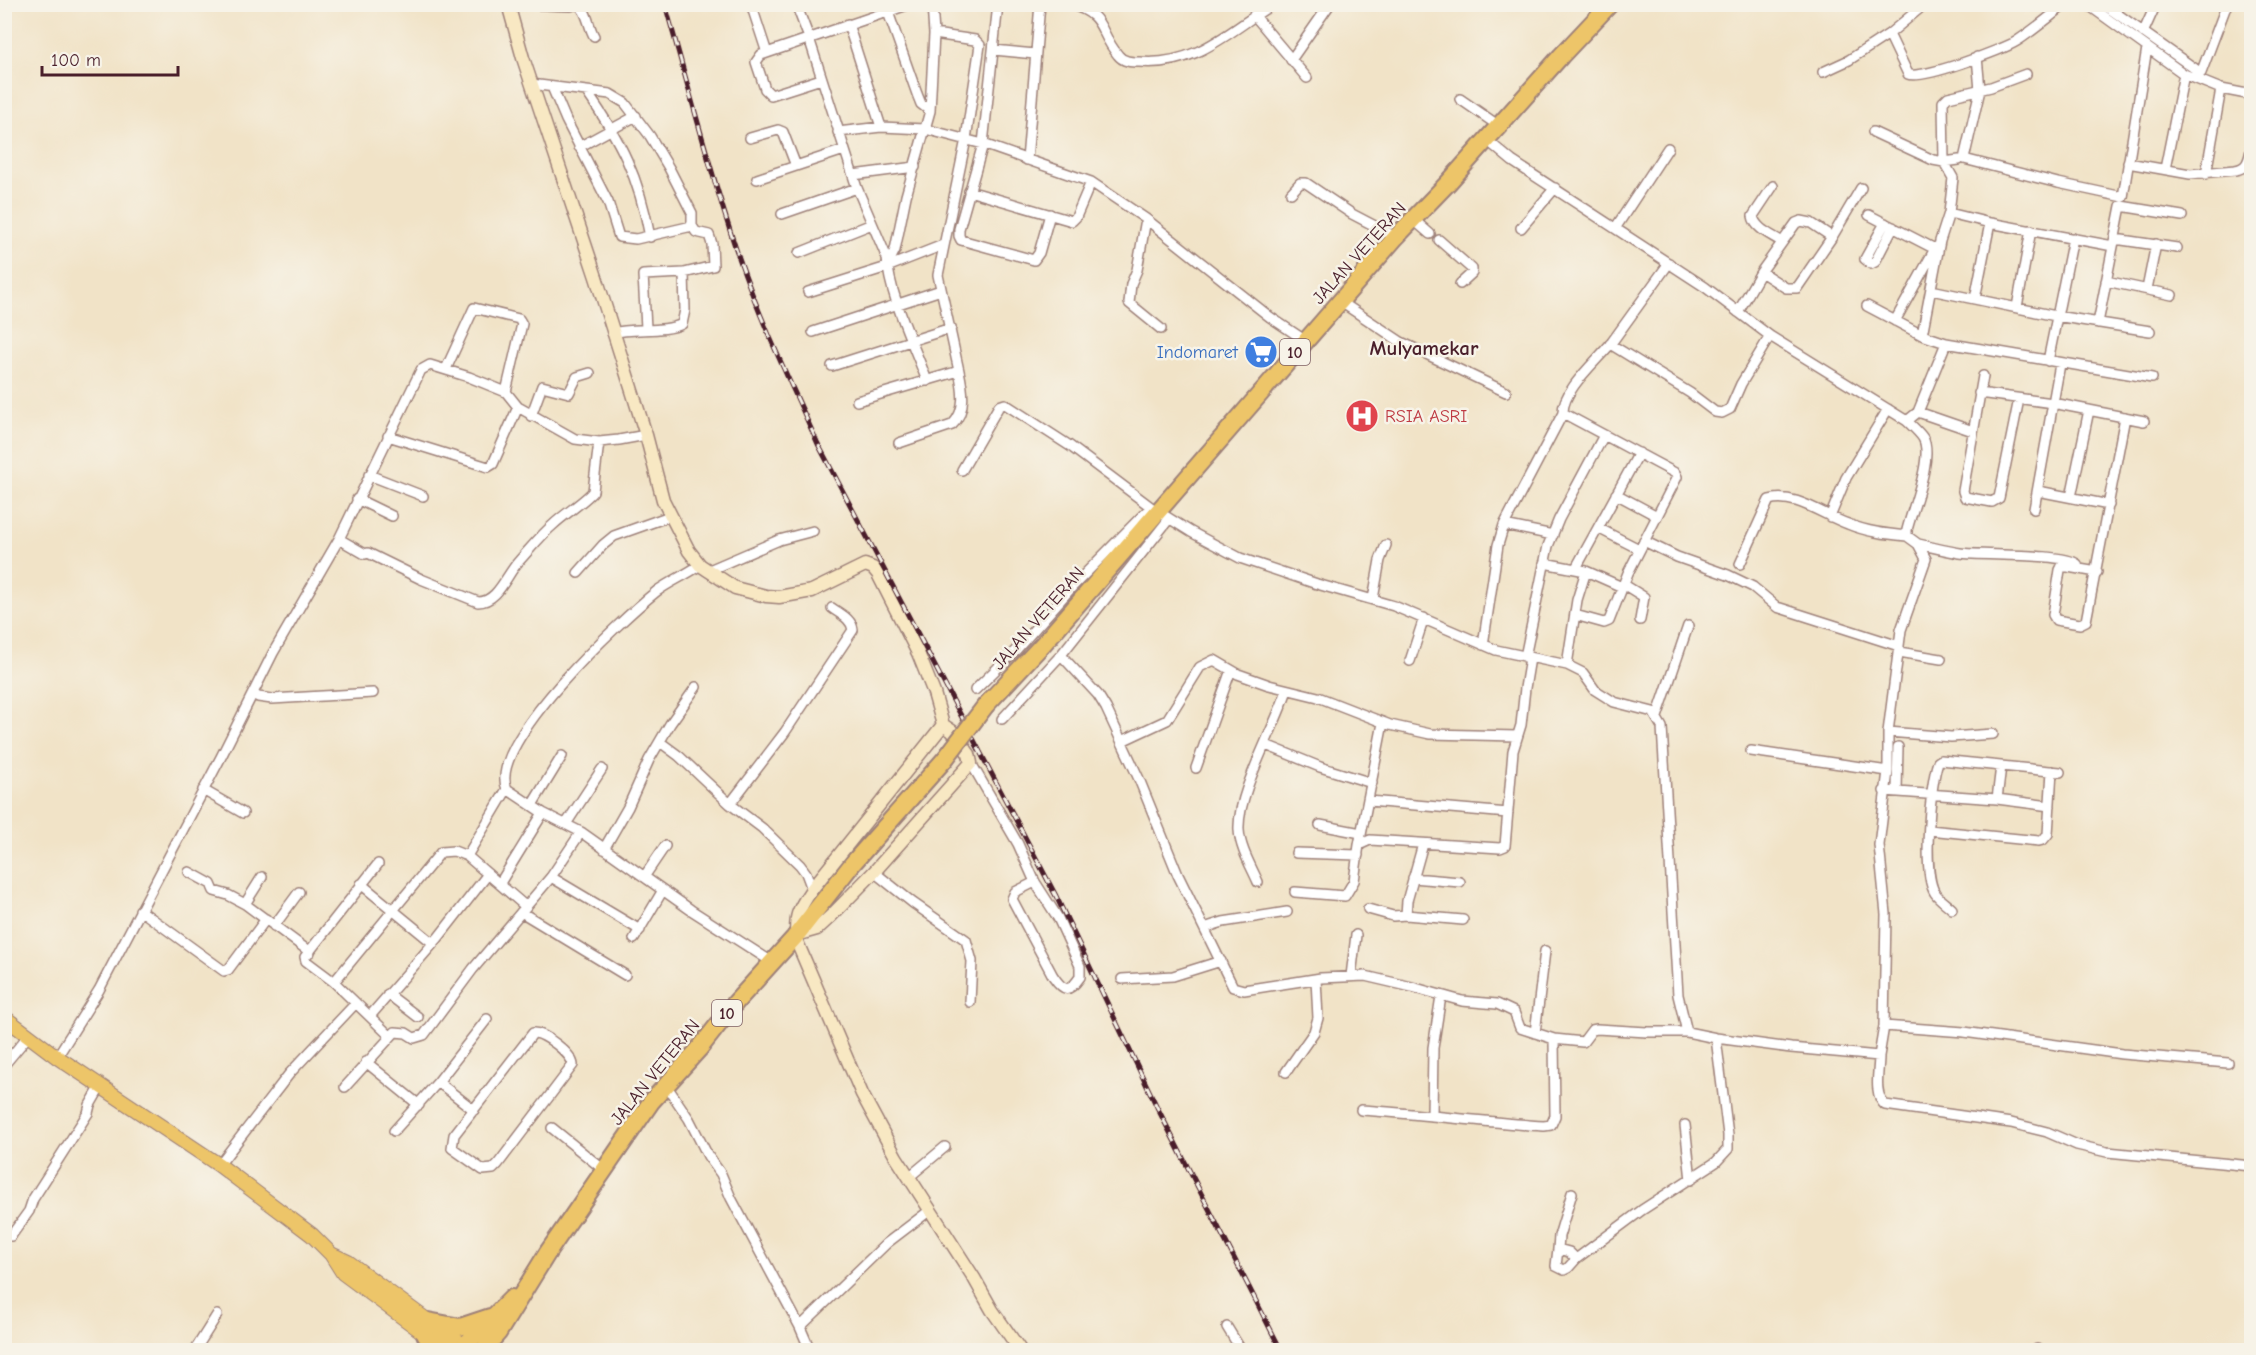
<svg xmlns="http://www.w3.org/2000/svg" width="2256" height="1355" viewBox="0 0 2256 1355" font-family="'Comic Neue',sans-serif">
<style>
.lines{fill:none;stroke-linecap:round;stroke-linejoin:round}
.street-casing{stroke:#9e8179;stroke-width:12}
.secondary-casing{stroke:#9e8179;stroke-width:15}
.primary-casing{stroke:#9e8179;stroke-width:16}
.highway-casing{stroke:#9e8179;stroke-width:20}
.street{stroke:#fff;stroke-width:9}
.secondary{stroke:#f8e8c3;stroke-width:12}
.primary{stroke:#edc569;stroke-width:14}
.highway{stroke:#edc569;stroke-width:16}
.rail-casing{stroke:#4a1f2b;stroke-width:5}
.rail{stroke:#f7f3e8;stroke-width:3;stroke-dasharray:9;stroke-linecap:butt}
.highway-bridge-casing{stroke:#9e8179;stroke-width:20;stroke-linecap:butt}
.highway-bridge{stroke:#edc569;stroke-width:16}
.labels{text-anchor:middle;stroke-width:5;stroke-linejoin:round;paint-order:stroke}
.shield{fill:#f7f3e8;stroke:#7e5f64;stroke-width:1.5}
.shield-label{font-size:16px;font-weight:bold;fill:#4a1f2b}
.street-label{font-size:18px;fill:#4a1f2b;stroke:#f7f3e8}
.shop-label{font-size:18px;fill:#366cbe;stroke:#f7f3e8;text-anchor:end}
.health-label{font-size:18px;fill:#be3a42;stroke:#f7f3e8;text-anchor:start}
.quarter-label{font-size:21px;font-weight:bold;fill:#4a1f2b;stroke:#f7f3e8}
</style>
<rect width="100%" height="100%" fill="#f7f3e8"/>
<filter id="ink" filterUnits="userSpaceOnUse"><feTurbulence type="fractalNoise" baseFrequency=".0167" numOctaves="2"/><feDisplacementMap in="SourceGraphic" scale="12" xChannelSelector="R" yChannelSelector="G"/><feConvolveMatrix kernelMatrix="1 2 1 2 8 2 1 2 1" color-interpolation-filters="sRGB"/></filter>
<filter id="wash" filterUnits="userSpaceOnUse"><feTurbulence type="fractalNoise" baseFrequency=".008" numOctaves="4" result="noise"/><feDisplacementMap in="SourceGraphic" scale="24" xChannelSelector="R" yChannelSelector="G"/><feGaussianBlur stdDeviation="1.35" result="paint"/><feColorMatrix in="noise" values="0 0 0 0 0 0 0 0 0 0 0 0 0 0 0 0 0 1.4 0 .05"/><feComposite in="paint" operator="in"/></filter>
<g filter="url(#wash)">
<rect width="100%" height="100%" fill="#f1e3c7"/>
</g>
<g filter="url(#ink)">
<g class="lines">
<defs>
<path id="street" d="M 520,4 L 571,6 L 576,4
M 578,4 C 588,11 588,26 594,36
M 751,4 L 767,53
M 796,4 L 809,38 L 857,188 L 887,258 C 889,295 914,345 927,381
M 998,4 L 983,144 L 959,229 L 959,236 L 961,240 L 1034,260 L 1039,253 L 1050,214
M 1069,4 C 1107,15 1097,30 1118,55 C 1123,62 1132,62 1139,62 C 1196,67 1229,31 1273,4
M 2087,4 L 2184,74 L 2221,89 L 2252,95
M 2103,4 L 2201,73 L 2227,4
M 888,12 L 917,94 L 921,104 L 930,111
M 1254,15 L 1307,78
M 848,24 L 881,127
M 2143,33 L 2156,4
M 934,34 L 975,40 L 980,45 L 966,139 L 938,275 L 959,371
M 1889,34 L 1919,9
M 994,50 L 1035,54
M 1977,57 L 1980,90 L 1964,159 L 2058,183 L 2123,197 L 2147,48
M 1291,60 L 1330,4
M 1823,72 L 1849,60 L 1889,34 L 1908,74 C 1920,81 2004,49 2017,41 C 2034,30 2050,16 2066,4
M 821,79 L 771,95 L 765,89 L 756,62 L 761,55 L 910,4
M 531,84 L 610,94 L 625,103 L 650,136 L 669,168 L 692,213 L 692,226 L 696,232 L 709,235 L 712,244 L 713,266 L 684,273 L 643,275 L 646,328
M 552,87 L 566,120 L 608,202 L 619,237 L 636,239 L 692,226
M 586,91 C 621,141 639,177 650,237
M 1460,99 L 1499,126
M 838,132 L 881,127 L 925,129 L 983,144 L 1091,182 L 1146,219 L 1270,317 L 1306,341
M 1873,132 L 1933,160 L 1944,162 L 1959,160
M 750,138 L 778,130 L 783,132 L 796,166
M 1487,140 L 1512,161 L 1705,287 L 1770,336 L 1907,421 C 1912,426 1919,432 1923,438 C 1934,457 1912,509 1907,530 L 1907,536 L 1918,544 L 1926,559 L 1901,630 L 1888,732 L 1888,771 L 1879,845 L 1886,914 L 1884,1026 L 1879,1056
M 579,147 L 636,116
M 1027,160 L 1040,4
M 2128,163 L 2190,174 L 2235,170 C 2249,168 2249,158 2252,146
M 2165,169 L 2184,74
M 2206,174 L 2221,89
M 853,175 L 915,167
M 757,179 L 844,150
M 1773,186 L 1753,216 C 1755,229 1772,235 1782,242
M 969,191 L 1072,221 L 1076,217 L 1091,182
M 1291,193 L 1300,183 L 1306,183 L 1352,214 L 1396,237
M 1949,213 L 1990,223 L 2113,246
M 782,214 L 857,188
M 1869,215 L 1935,249
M 1146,219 L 1137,270 L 1131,284 L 1129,303 L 1161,329
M 1414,220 L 1430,234
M 1885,223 L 1865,259 L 1871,264 L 1875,262 L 1893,227
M 1616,227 L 1668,148
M 1521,228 L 1555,188
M 1832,237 L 1861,188
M 2115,239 L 2177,248
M 1439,240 L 1472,269 L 1472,273 L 1460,284
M 799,253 L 872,224
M 887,258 L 892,256 L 895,250 L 906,196 L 930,111 L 934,34 L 932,4
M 2106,281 L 2172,295
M 2147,289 L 2156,244
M 1931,290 L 2056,316 L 2150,331
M 808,292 L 887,267 L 943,245
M 1975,299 L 1990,223
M 1341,302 L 1401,342 L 1506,392
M 1867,306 L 1922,335 L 1946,343 L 2152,378
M 2017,307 L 2031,230
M 1738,312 L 1761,272 L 1796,223 L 1801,221 L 1811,223 L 1832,237 L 1797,288 L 1786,288 L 1761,272
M 1895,321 L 1936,247
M 2098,323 L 2121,206 L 2182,216
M 813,332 L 941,290
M 612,333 C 634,327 664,333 682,324 L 685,310 L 684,273
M 1922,335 L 1940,241 L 1949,213 L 1953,178 L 1944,162 L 1943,102 L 1948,97 L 1991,87 L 2026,74
M 1610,344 L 1690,393 L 1715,412 L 1722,413 L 1730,409 L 1741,384 L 1770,336
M 2048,361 L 2073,238
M 832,366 L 951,328
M 446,369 L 474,308 L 519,319 L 522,324 L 506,392 L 518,407 L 575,439 L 599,442 L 619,440 L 646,435
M 1983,376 L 1963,491 L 1965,497 L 1992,502 L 1999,498 L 2019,399
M 1979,393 L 2053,403 L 2144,421
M 857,401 L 959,371 C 963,389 967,411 952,425 L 899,443
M 1918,412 L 1973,431
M 1563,413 C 1562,390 1598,360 1612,342 C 1631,316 1650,289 1669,263
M 531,416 L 542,386 L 569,393 L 577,377 L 590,373
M 1907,421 L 1918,412 L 1946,343
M 388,436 L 488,467 L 493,464 L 518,407
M 962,470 L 999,406 L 1005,404 L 1070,446 L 1151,507 L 1191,532 L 1240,558 L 1317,584 L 1394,606 L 1496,650 L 1567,665 L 1583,673 L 1595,690 L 1614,702 L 1653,712 L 1662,727 L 1678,995 L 1687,1032 L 1716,1038 L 1791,1048 L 1879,1056 C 1879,1071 1873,1094 1885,1105 L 2011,1123 L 2047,1132 L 2077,1145 L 2107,1152 L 2252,1166
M 369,475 L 423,496
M 2038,491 L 2109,505
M 1616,494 L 1657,516
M 2071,497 L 2089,410
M 357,499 L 392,516
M 2034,509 L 2060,364
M 1830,517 L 1846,478 L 1888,409
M 1504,525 L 1553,535
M 1598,528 L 1639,549
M 339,539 L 365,554 L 368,553 L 421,579 L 478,602 C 498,602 506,575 519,561 C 530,549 541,535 554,524 C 562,516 589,498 593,491 L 599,442
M 1644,541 L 1677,557 L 1728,575 L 1753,587 L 1777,607 L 1899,646
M 1918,544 C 1932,547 1946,551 1960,553 C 1984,556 2063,553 2077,564 L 2078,568
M 1544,563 L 1586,571 L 1622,587
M 1740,564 L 1769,500 C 1795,492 1824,516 1848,524 C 1867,532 1887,534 1907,536
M 700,565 C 686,575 671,581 657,591 C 623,618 486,744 507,789 L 543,813 L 581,832 L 691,910 L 772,962
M 1576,568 L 1639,453
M 707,571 L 779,540 L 813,531
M 2097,572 L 2062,566 L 2060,570 L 2053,615 L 2056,620 L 2080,624 L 2086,621 L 2125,417
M 578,573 L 603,545 L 614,536 L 670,516
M 1623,584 L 1644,597 L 1640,620
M 1373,599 L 1380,560 L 1386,545
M 1483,645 L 1498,545 L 1504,525 L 1563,413 L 1675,473 L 1677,477 L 1628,573 L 1609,621 L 1604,623 L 1575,615
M 1899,652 L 1941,659
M 1061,655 L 1098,695 L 1106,708 L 1139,779 L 1178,875 L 1233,987 L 1244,990 L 1321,978 L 1365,976 L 1412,987 L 1462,1001 L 1497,1004 L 1514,1012 L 1520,1028 L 1554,1039 L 1583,1042 L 1592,1030 L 1597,1029 L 1647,1032 L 1687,1032
M 1525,657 L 1548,546 L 1559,519 L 1604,435
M 1410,661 L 1424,618
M 1567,665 L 1577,600 L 1586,571
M 975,690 L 1016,650 L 1073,586 L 1151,507
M 253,693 L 258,697 L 272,699 L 373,693
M 1657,717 L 1688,626
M 1002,719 L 1061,655 L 1169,519
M 1888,732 L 1951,737 L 1993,734
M 1122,741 L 1167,720 L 1200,667 L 1214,660 L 1238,674 L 1269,685 L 1318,697 L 1390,725 L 1430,734 L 1517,736
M 660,742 L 679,756 L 730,804 L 762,828 L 800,865 L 806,873 L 812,889
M 1266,745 L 1320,767 L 1372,783
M 1751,751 L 1888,771
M 971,763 L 1018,844 L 1035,882 L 1058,918 L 1080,966 L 1080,977 C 1069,993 1064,992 1053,976 L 1012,899 L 1015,892 L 1035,882
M 1196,768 L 1231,670
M 203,790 L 243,813
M 1884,791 L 1997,799 L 2050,806
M 1897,791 L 1898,747
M 1997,799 L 2001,766
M 1369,801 L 1508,813
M 730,804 L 785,732 L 853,630 C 852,619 840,614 832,608
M 532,805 L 562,756
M 566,824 L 602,769
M 1320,825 L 1361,833
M 1929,830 L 2039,841 L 2043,840 L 2048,834 L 2052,771
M 1423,844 L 1407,901 L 1406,915 L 1463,920
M 1359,845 L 1383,723
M 604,849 L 628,807 L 649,760 L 670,724 L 696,687
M 1296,853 L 1358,855
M 467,856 L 507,789
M 378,864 L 305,957 L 306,961 L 334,982 L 390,1036
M 189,872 L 211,884 L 214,891 L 228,895 L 245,904
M 874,872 L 913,903 L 966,940 L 972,961 L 970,1002
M 262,877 L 245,904 L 310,952
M 551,877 L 640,930
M 644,877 L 665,846
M 1413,878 L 1460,882
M 1258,882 C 1251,866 1240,848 1239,830 C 1237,793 1275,728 1287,690
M 500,883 L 543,813
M 361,884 L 433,943
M 1295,892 L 1345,896 L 1354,881 L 1359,845 L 1370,840 L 1500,848 L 1505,846 L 1513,751 L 1521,725 L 1525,688 L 1530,658
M 1368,909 L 1393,916 L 1406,915
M 1952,909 C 1947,904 1939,899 1935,893 C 1922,874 1930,784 1938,762 L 1941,760 L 2060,772
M 140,910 L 224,971 L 228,970 L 266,919
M 521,912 L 625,975
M 274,926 L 299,892
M 1204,928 L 1223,922 L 1287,912
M 634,939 L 663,890
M 1351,976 L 1356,935
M 1122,979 L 1173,976 L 1221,961
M 334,982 L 441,852 L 454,851 L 467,856 L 525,906
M 388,994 L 418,1017
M 370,1016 L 438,938 L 488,874
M 1884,1026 L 1964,1032 L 2122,1054 L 2228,1063
M 533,1033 C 544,1032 572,1054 573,1065 L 498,1164 L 493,1169 L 483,1170 L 452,1148 L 454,1135 Z
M 1535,1033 L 1545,951
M 57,1057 L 99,990 L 221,757 L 273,653 L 339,539 L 421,370 L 430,365 L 469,377 L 506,392
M 366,1062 L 419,1105
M 4,1065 L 29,1035
M 1286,1072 L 1314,1032 L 1318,1018 L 1316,979
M 438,1082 L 474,1110
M 666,1085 L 689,1119 L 708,1156 L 721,1174 L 731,1198 L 800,1327
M 345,1087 L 395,1032 L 406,1033 L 414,1038 L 424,1035 L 473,969 L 551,877 L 581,832
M 1361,1110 C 1422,1114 1483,1122 1544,1126 L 1551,1125 L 1555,1116 L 1554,1039
M 1432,1115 L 1433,1048 L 1441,996
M 1685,1125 L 1691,1180
M 552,1128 L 604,1170
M 394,1131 L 438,1082 L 487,1019
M 219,1165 L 290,1073 L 356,1003
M 909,1177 L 945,1147
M 11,1236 L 29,1211 L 33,1199 L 88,1113 L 90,1105 L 101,1086
M 1558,1249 L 1559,1236 L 1572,1193
M 1576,1259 L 1569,1252 L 1558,1249 L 1556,1266 L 1564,1270 L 1568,1268 L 1576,1259 L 1642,1210 L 1716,1162 L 1728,1149 L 1728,1135 L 1716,1038
M 1227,1327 L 1241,1350
M 2037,1349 L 2037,1350
M 195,1350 L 217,1315
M 810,1350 L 800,1327 L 887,1243 L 929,1211"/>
<path id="secondary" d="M 508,4 L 523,58 L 596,277 L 646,435 L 663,500 L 689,551 L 700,565 L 735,588 L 766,596 L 779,597 L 812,591 L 865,565 L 873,568 L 878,574 L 918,653 L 934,693 L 943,725 L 952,731 L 969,754 L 971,763 L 874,872 L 831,916 L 817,929 L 796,935
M 943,725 L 812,889 C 798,910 794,916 797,942 L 862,1094 L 896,1157 L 974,1278 L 992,1310 L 1020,1350"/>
<path id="primary" d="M 4,1017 L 57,1057 L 219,1165 L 312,1235 L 331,1254 L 343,1273 L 447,1350
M 331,1254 L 348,1262 L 428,1321 L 471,1350"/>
<path id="highway" d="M 986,705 L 1044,643 L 1396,237 L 1448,183 L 1561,56 L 1610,4
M 428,1321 L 460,1327 L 490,1317
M 425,1334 L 434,1350
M 460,1350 L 512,1298
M 483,1350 L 498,1333 L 548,1252 L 651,1102 L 699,1049 L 736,1002 L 794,938 L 853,863 L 945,759"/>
</defs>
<!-- street casing -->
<use href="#street" class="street-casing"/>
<!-- secondary casing -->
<use href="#secondary" class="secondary-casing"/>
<!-- primary casing -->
<use href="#primary" class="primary-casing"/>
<!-- highway casing -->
<use href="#highway" class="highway-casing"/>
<!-- street -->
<use href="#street" class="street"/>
<!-- secondary -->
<use href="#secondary" class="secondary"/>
<!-- primary -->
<use href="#primary" class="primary"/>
<!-- highway -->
<use href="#highway" class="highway"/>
<defs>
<path id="rail" d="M 665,4 C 689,88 710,173 738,255 C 760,320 790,382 818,444 L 1056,896 L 1157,1107 L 1281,1350"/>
</defs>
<!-- rail casing -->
<use href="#rail" class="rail-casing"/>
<!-- rail -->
<use href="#rail" class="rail"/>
<defs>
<path id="highway-bridge" d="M 945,759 L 986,705"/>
</defs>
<!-- highway-bridge casing -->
<use href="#highway-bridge" class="highway-bridge-casing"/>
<!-- highway-bridge -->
<use href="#highway-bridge" class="highway-bridge"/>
</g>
</g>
<!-- icons -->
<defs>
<symbol id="supermarket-disc" viewBox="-11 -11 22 22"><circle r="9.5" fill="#3f7fe0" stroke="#f7f3e8"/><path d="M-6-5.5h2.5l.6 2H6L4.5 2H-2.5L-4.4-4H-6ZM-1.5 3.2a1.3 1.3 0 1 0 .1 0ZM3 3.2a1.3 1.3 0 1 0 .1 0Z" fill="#fff"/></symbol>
<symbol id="hospital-disc" viewBox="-11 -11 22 22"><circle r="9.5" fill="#e0444e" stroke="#f7f3e8"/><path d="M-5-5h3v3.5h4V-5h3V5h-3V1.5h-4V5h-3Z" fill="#fff"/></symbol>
</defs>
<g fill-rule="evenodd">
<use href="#supermarket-disc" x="1242" y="333" width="38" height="38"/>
<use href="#hospital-disc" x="1343" y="397" width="38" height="38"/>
</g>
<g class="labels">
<!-- shield labels -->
<g class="shield">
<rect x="1280" y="339" width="30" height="26" rx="4.5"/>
<rect x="712" y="1000" width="30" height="26" rx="4.5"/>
</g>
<g class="shield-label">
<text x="1295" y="358">10</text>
<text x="727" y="1019">10</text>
</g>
<!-- street labels -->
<g class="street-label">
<text transform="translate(1359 253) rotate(-48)" y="6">JALAN VETERAN</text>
<text transform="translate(1038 618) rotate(-49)" y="6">JALAN VETERAN</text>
<text transform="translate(655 1072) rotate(-51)" y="6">JALAN VETERAN</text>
</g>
<!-- shop labels -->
<g class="shop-label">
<text x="1238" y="358">Indomaret</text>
</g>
<!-- health labels -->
<g class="health-label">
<text x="1385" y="422">RSIA ASRI</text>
</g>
<!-- quarter labels -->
<g class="quarter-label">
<text x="1424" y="355">Mulyamekar</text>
</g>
</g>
<!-- margin -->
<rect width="2256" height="1355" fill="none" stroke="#f7f3e8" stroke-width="24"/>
<!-- scale -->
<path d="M42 66v9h136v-9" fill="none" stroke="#4a1f2b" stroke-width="3"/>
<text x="51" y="66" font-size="18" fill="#4a1f2b" stroke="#f7f3e8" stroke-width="4.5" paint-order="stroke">100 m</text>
</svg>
